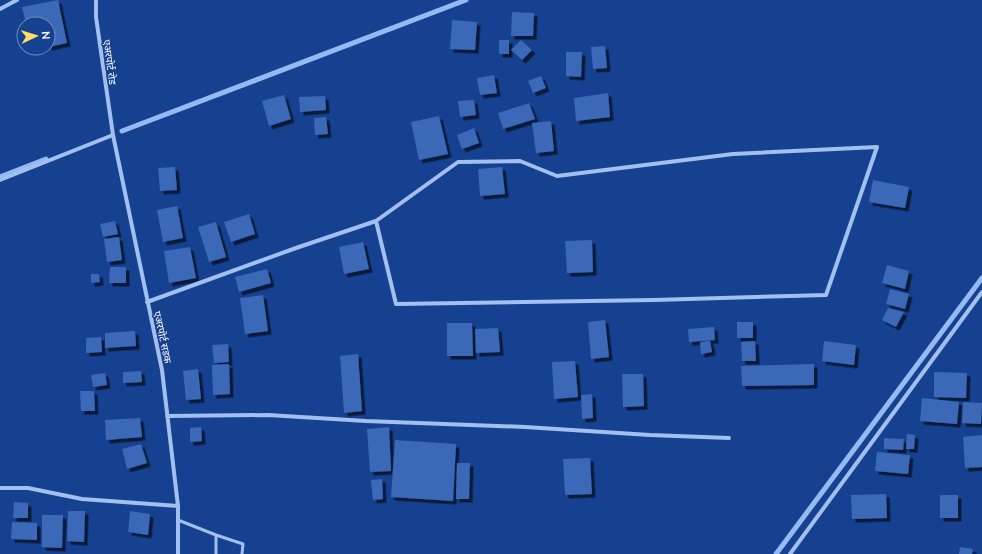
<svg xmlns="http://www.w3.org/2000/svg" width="982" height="554" viewBox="0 0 982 554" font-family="'Nunito Sans','Noto Sans Devanagari',sans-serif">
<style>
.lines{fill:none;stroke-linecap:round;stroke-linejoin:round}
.stream{stroke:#95b9f3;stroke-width:5}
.building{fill:#3a67b7;filter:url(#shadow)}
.service{stroke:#a3bff0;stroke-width:3}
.minor{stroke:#a3bff0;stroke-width:4}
.labels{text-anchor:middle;stroke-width:3;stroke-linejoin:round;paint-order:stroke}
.street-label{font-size:10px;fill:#fff;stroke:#164190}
</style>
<defs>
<filter id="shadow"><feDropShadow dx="3.5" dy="3.5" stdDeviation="0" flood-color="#0009"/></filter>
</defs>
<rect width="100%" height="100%" fill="#164190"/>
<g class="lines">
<!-- stream -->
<path class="stream" d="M 122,131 L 466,0
M 0,177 L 46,159
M 776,554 L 982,278"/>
</g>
<!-- building -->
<path class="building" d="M 58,0 L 67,43 L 48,47 L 48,24 L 26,24 L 22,7 Z
M 512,12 L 534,13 L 533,36 L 511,36 Z
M 452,20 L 477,22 L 475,50 L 450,49 Z
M 499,40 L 509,40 L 509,54 L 499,54 Z
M 521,40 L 532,50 L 522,60 L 511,50 Z
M 605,46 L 607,68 L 593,69 L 591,47 Z
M 566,52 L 582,52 L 581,77 L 566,76 Z
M 494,75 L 497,93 L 480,95 L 477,78 Z
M 541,76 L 546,88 L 533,93 L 528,81 Z
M 608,93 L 610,117 L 576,121 L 574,98 Z
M 284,95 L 291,119 L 269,126 L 262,101 Z
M 325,96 L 326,110 L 300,112 L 299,97 Z
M 474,100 L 476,115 L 460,117 L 458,101 Z
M 529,103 L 535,119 L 503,129 L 498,113 Z
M 439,116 L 448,154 L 419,160 L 411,122 Z
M 326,117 L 328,134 L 315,135 L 314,118 Z
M 551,121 L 554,151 L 536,153 L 532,123 Z
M 474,128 L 479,143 L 462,149 L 457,135 Z
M 175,167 L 177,190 L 160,191 L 158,168 Z
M 502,167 L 505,194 L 480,196 L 478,169 Z
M 873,180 L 909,187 L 905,208 L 869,202 Z
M 177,206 L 183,238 L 163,242 L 157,210 Z
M 249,214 L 255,234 L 231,242 L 224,222 Z
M 115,221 L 118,234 L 103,237 L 100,224 Z
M 216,222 L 226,257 L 209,262 L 198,227 Z
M 119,237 L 122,260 L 107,262 L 104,239 Z
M 592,240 L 593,272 L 567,273 L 565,241 Z
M 363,242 L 369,269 L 344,274 L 339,247 Z
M 190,247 L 196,278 L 169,283 L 164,251 Z
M 887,265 L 909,271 L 905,289 L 882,283 Z
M 110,267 L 126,267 L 126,283 L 109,283 Z
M 267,269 L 271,283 L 239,292 L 235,277 Z
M 91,274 L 99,274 L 100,282 L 91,283 Z
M 890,289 L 909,294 L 905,309 L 886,304 Z
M 263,295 L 268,331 L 245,334 L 240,298 Z
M 888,308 L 904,312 L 896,327 L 882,320 Z
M 605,320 L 609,357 L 591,359 L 588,322 Z
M 737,322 L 753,322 L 753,338 L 737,338 Z
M 447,323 L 472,323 L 473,356 L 447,356 Z
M 714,327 L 715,340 L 689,342 L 688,329 Z
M 498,328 L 500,352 L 476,353 L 475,329 Z
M 135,331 L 136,346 L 105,348 L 105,333 Z
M 101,337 L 102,352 L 86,353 L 86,338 Z
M 710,341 L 712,352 L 701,354 L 700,342 Z
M 755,341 L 756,361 L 742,361 L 741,342 Z
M 824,341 L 856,345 L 854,365 L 822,361 Z
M 228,344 L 229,362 L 214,363 L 212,345 Z
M 358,354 L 362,411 L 344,413 L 340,356 Z
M 575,361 L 578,397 L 554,399 L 552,362 Z
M 229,364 L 230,394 L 213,395 L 212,365 Z
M 814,364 L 814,385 L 742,386 L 741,366 Z
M 198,369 L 201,399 L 186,400 L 183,371 Z
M 141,371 L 142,382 L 123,383 L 123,372 Z
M 934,372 L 967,373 L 966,398 L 934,397 Z
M 105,373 L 107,385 L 93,387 L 91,375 Z
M 622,374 L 643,374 L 644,406 L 623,407 Z
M 80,391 L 94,391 L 95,411 L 81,411 Z
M 592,394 L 593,418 L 582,419 L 581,395 Z
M 922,398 L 959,402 L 957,424 L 920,421 Z
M 963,402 L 982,403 L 981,424 L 962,423 Z
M 140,418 L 142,437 L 106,440 L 105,420 Z
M 201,427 L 202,441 L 190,442 L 190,428 Z
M 389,427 L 391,471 L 370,472 L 367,429 Z
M 907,434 L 915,435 L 914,449 L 906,449 Z
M 982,435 L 982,467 L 965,468 L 963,437 Z
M 884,438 L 904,439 L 903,450 L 884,449 Z
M 395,440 L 456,444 L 453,501 L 391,497 Z
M 141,444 L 147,463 L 127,469 L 122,449 Z
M 877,452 L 910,455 L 908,474 L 875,471 Z
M 590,458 L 592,494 L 565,495 L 563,459 Z
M 457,463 L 470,463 L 469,499 L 456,499 Z
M 382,479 L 383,499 L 373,500 L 371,480 Z
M 886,494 L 887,518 L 852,519 L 851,495 Z
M 940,495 L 958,495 L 958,518 L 940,518 Z
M 14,502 L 28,503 L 28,518 L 13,518 Z
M 68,511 L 85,511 L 84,542 L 67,541 Z
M 130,511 L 150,514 L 148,535 L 128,532 Z
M 42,515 L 63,515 L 62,548 L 42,547 Z
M 12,522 L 37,523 L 37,540 L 11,539 Z
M 960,547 L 973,549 L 972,554 L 959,554 Z"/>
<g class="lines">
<!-- service -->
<path class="service" d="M 178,520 L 216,535 L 216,554
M 216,535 L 243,544 L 242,554"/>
<!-- minor -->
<path class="minor" d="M 96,0 L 96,17 L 113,135 L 162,370 L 178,506 L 178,554
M 0,9 L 17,0
M 0,180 L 113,135
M 147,302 L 296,248 L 376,221 L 458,162 L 520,161 L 557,176 L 733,154 L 877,147 L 826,295 L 654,300 L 396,304 L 376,221
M 167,416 L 268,415 L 366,421 L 525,427 L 650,435 L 729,438
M 0,488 L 28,488 L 82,499 L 178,506
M 790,554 L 982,292"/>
</g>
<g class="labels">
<!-- street labels -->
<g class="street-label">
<text transform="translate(110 62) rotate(82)" y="4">एअरपोर्ट रोड</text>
<text transform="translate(163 337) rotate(78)" y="4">एअरपोर्ट सडक</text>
</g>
</g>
<!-- north arrow -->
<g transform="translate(36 36) rotate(86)"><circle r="19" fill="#164190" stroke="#738dbc"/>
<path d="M0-3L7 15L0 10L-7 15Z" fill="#ffdf62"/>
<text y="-6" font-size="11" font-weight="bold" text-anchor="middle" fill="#ffffff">N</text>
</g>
</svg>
